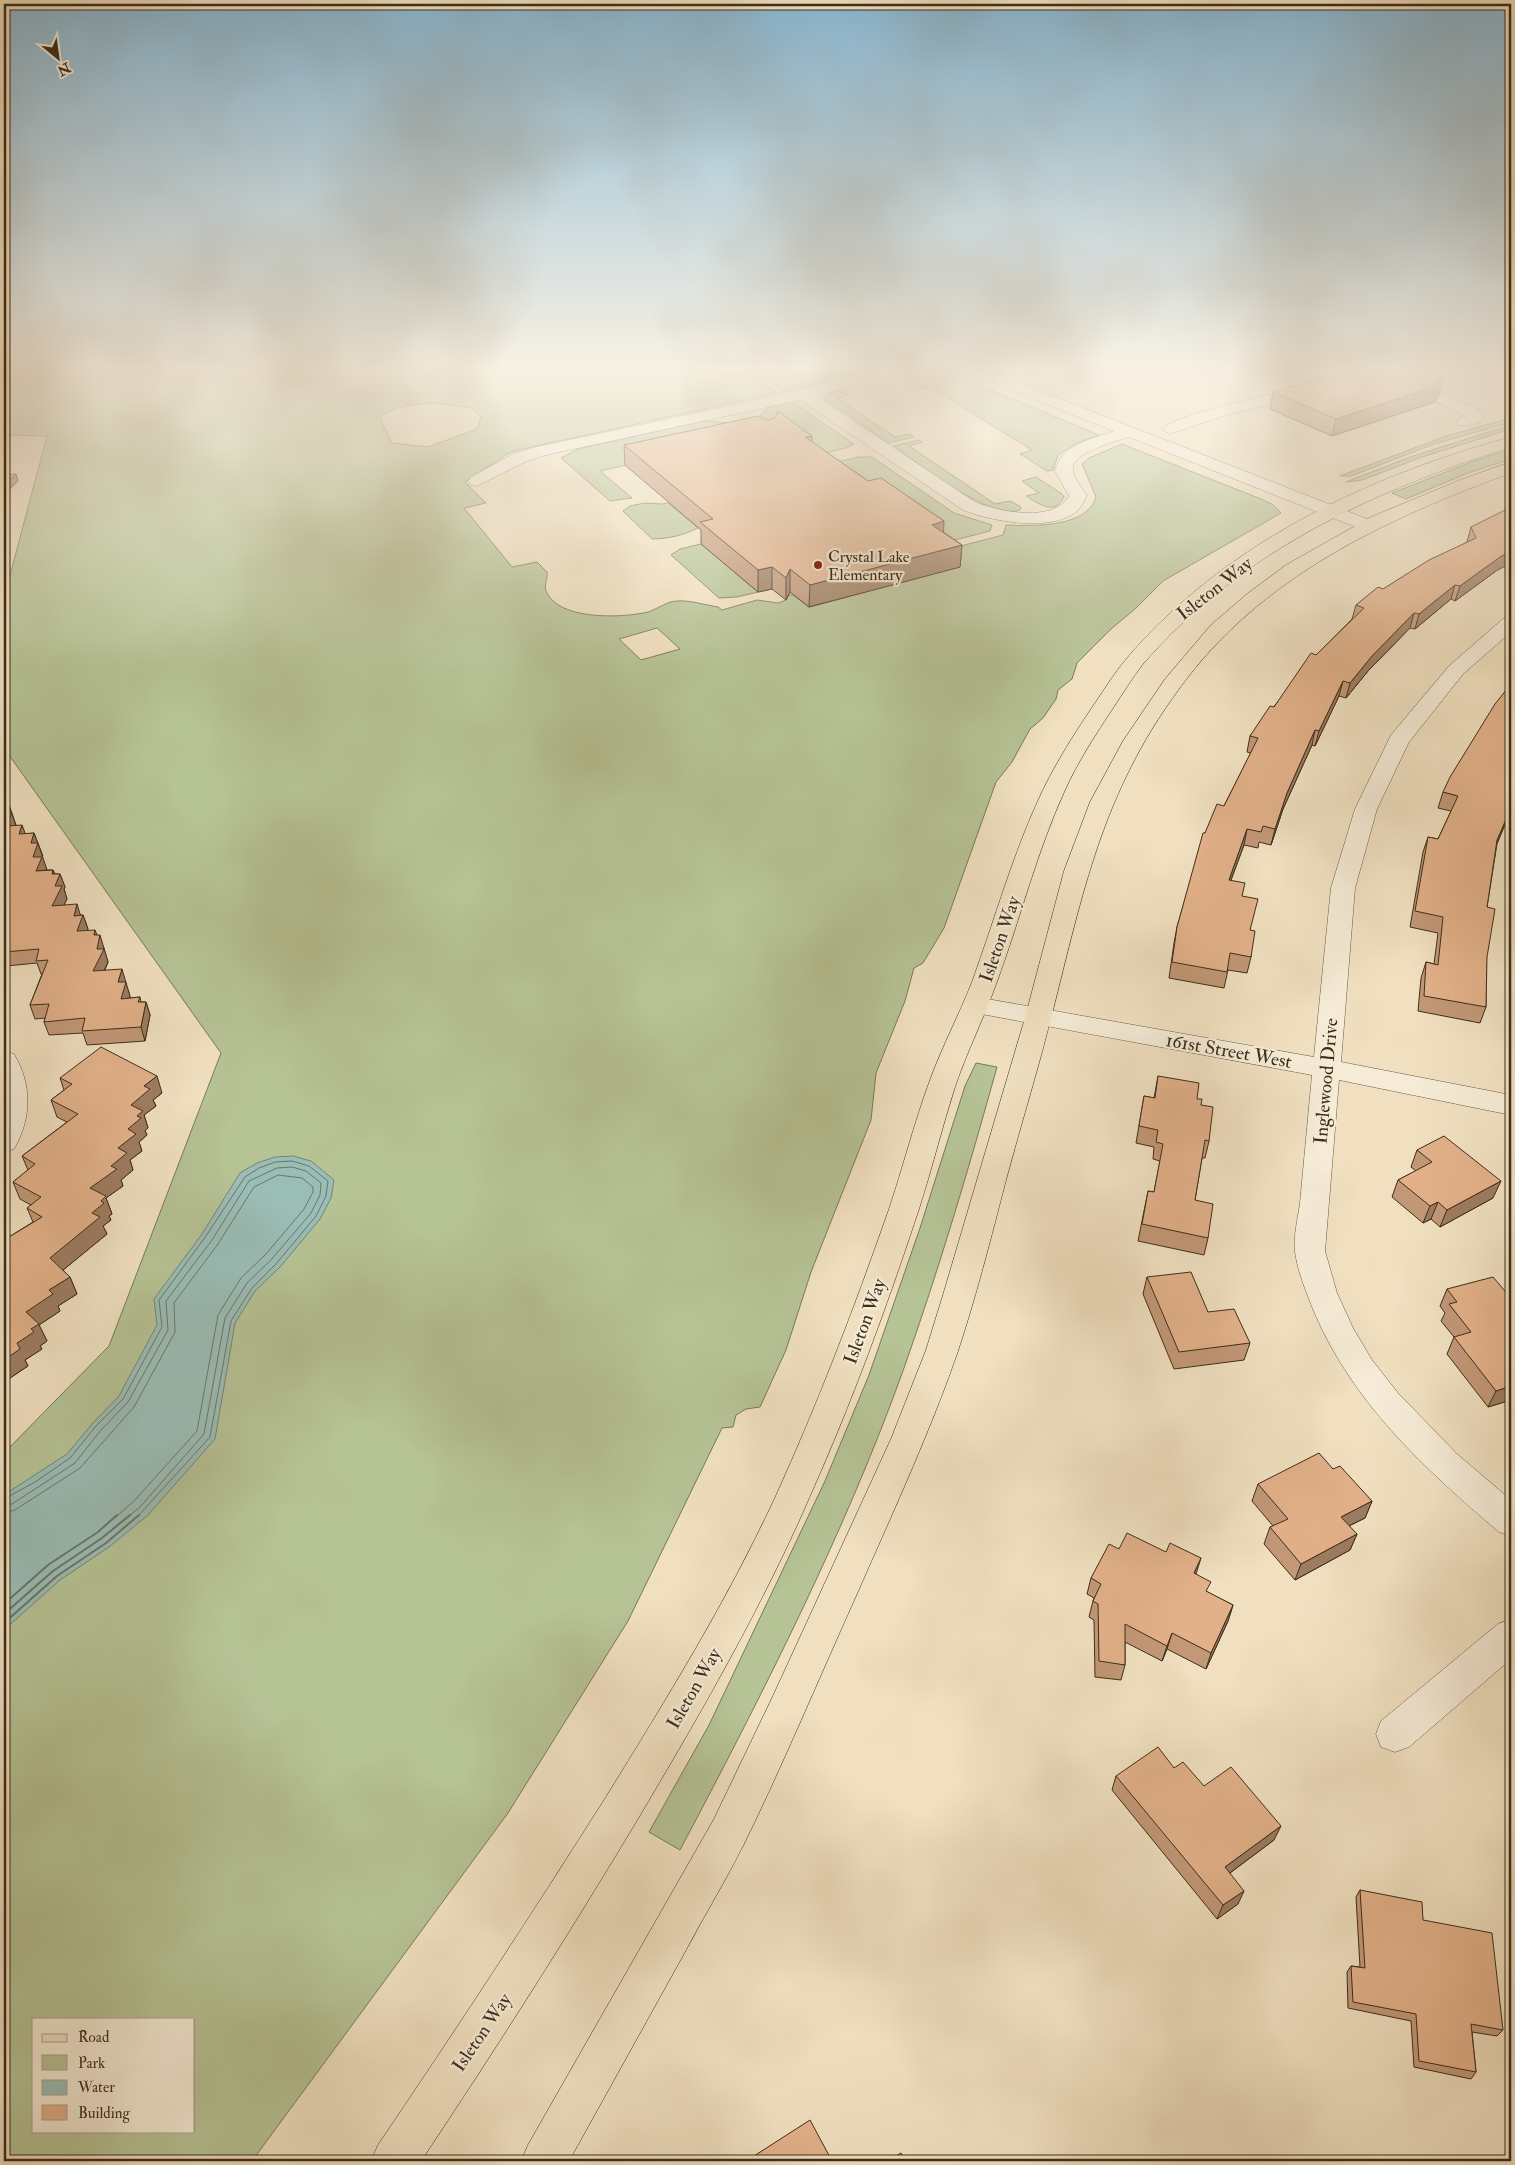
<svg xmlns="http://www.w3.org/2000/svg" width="1515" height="2165" viewBox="0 0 1515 2165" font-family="'IM FELL Double Pica',serif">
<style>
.green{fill:#b6c395;stroke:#7a7858;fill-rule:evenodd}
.water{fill:#9abdb6;stroke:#758478}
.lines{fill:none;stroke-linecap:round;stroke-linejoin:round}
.shore-far1{stroke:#6c7668;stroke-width:1}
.shore{stroke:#6c7668;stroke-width:2}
.minor-casing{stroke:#6a5a44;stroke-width:1}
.major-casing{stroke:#3d2e1a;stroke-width:1}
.minor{fill:#f5ebd6;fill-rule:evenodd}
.major{fill:#f0e0c0;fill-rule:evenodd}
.wall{fill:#c29877;stroke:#3d2e1a}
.shaded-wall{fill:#9e7c61;stroke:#3d2e1a}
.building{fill:#e2b18a;stroke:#3d2e1a}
.poi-dot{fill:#8f2418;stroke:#f5ebd6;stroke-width:2}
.labels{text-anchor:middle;stroke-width:4.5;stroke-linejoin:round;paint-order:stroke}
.far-poi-label{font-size:16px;fill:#3d2e1a;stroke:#f5ebd6;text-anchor:start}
.street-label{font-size:19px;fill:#3d2e1a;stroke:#f5ebd6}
</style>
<rect width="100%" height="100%" fill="#f0e0c0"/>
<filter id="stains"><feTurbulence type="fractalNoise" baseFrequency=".004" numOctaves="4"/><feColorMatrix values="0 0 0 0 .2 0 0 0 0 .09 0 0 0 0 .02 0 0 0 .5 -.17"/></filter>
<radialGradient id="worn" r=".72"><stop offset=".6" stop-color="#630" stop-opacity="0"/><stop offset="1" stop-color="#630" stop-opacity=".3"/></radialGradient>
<!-- green -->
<path class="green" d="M 4,366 L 701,366 C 725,381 750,370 776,366 C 793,363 813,366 830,366 L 763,382 L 778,393 L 518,450 L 507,454 L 465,482 L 486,503 L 464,508 L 512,567 L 537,562 L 547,572 C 548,578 544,584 546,591 C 558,621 623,618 648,612 C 657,609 668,601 677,601 C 690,600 705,605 718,607 L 722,610 L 757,600 L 778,603 L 786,600 L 788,595 L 793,595 L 809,607 L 957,547 L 1003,535 L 1006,525 C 1033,526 1087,528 1096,497 L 1082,464 L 1089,458 L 1122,444 L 1261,499 L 1272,504 L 1281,513 L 1163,581 L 1135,609 L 1111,629 L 1077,663 L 1072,679 L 1058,690 L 1056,699 L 1043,718 L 1030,729 L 1012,762 L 996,782 L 944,928 L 923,963 L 914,968 L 905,1001 L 876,1073 L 871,1120 L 811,1272 L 786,1350 L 760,1407 L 746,1409 L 736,1415 L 733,1427 L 722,1428 L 628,1621 L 508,1813 L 252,2161 L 4,2161 L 4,1453 L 109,1346 L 221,1053 L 4,748 L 4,598 L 47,436 L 4,435 ZM 434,403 L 471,408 L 481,417 L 477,429 L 428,447 L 392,443 L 380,418 C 393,405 417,404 434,403 ZM 657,628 L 680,649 L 641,660 L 619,639 ZM 34,2019 L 194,2019 L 194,2131 L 34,2131 Z
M 840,366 L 881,366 L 836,380 L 783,392 L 770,382 Z
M 929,368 L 938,368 L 1099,435 L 1077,443 L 1058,455 L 1053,470 L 1047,471 L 1020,454 L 1032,450 L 930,387 L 916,390 L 901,379 L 903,377 Z
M 838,391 L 848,394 L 838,399 L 895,437 L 910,434 L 914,437 L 889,443 L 824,399 L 827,394 Z
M 792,402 L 854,444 L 846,448 L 812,456 L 759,417 L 767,408 Z
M 1511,418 L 1511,422 L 1434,444 L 1351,476 L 1340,476 L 1446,436 Z
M 702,421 L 731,423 L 753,437 L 600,471 L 632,498 L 610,501 L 561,458 L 578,449 Z
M 1511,425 L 1511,429 L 1422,457 L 1362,480 L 1346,482 L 1410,457 Z
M 919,440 L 922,442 L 909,446 L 995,504 L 1010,501 L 1021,507 L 1020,510 C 990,521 920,464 894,446 Z
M 1511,449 L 1511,459 L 1468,473 L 1406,499 L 1392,493 L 1474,461 Z
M 859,457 L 872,457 L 954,513 L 992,525 L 990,531 L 943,543 L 828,464 Z
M 1036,477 L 1062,494 L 1064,497 C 1055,516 1039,504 1026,496 L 1039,493 L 1022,481 Z
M 645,503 L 662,504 L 668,503 L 698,528 C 684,535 668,539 652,539 L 623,511 L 630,506 Z
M 701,544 L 758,592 L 737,597 L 719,598 L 671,555 L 680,549 Z
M 976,1063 L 997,1067 C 969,1168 939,1269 904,1368 C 845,1533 762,1695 680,1850 L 649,1832 L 709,1725 L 825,1481 L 869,1375 L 920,1228 L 965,1086 Z"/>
<!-- water -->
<path class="water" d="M 293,1156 L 311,1161 L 334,1180 L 331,1198 L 320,1219 L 280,1267 L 255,1291 L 235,1323 L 215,1439 L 148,1515 L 109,1547 L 60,1580 L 4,1630 L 4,1495 L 67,1454 L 93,1423 L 119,1396 L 157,1325 L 154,1299 L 202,1234 L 240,1173 L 257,1163 L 275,1157 Z"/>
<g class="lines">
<!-- shore-far1 -->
<path class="shore-far1" d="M 4,1499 L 35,1482 L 70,1458 L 96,1426 L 123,1399 L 162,1327 L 159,1300 L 206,1236 L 245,1177 L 259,1168 L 275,1162 L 292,1161 L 309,1166 L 328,1181 L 326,1196 L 316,1216 L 276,1264 L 252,1288 L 231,1321 L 210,1437 L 137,1517
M 4,1505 L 12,1504 L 75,1463 L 101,1430 L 128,1402 L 168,1330 L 166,1301 L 212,1240 L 249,1181 L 277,1168 L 292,1167 L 306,1171 L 321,1183 L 320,1195 L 311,1213 L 271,1260 L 247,1283 L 225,1318 L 204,1434 L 140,1507 L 128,1517
M 4,1513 L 15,1510 L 80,1468 L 134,1407 L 175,1332 L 174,1303 L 218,1244 L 254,1187 L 278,1175 L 302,1178 L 313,1187 L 313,1192 L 304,1209 L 266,1254 L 241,1278 L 218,1315 L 197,1431 L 134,1501 L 116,1517"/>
<!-- shore -->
<path class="shore" d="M 4,1604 L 48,1565 L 98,1532 L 117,1515
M 4,1614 L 53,1571 L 102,1538 L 130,1515
M 4,1623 L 57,1576 L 106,1543 L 139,1515"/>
<defs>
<path id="minor" d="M 893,366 L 917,366 L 914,369 L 816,396 L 975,502 C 999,512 1054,523 1069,496 L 1055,471 C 1061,444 1091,440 1114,431 L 958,369 L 955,366 L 976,366 L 1375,522 L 1378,526 L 1375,530 L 1363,530 L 1129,437 C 1115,442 1068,453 1073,472 C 1075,480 1083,489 1087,496 C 1084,500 1082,506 1079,509 C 1055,534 990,521 963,510 L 800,400 L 546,455 L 525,462 L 477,486 L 471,485 L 468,481 L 471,477 L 513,454 L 536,447 L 772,397 Z
M 1360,366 L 1376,366 L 1369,375 L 1346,384 L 1223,416 L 1170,434 L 1162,429 C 1172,415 1284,392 1308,385 C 1325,381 1342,375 1359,369 Z
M 1443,394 L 1482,411 L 1484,418 C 1479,425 1466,427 1458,425 L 1456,422 L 1458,419 L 1467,416 L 1437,402 L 1435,399 Z
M 1511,616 L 1511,632 L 1463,674 L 1409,742 L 1377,809 L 1355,888 L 1341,1062 L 1511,1095 L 1511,1115 L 1339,1080 L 1325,1251 L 1337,1293 L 1353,1328 L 1372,1360 L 1398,1393 L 1457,1454 L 1511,1500 L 1511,1536 L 1499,1532 C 1425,1469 1354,1404 1315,1314 C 1307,1294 1298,1273 1295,1252 C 1293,1237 1298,1218 1300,1203 C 1304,1160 1308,1118 1312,1075 L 976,1013 L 967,1011 L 963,1005 L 967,999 L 976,997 L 1314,1057 L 1331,888 L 1355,809 L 1391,735 L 1449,666 L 1504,618 Z
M 4,1051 L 14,1054 C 32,1084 32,1118 14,1149 L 4,1152 Z
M 1511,1619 L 1511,1659 L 1409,1747 L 1395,1752 L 1381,1747 L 1376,1734 L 1381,1721 L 1498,1624 Z"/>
<path id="major" d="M 1511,437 L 1511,447 C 1372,491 1240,552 1143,664 C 1132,678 1123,693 1113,708 C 1096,734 1078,761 1065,790 C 1037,851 1021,916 998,979 C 985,1016 967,1051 955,1087 C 942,1127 932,1169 919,1209 C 887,1306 852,1402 810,1496 C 761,1609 699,1716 636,1822 C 567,1937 495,2050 421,2161 L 371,2161 L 378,2145 C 456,2030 532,1914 606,1797 C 666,1700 726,1603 774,1500 C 817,1406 854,1309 888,1212 C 903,1168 914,1123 930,1080 C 942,1047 959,1015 972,982 C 995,919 1013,853 1042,792 C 1056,763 1073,736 1091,709 C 1103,692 1114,673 1128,657 C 1226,543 1368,476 1511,437 Z
M 1511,462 L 1511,473 C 1385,519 1260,577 1179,689 C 1102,793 1083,892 1052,1014 C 1038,1070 1021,1124 1006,1180 C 991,1238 976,1297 957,1354 C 928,1437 891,1516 856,1596 C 819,1678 784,1762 744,1844 C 726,1880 705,1914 686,1950 C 647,2020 608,2091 569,2161 L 521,2161 L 528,2145 L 714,1819 L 773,1696 L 891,1439 L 926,1350 L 943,1295 L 1025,1018 L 1064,871 L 1090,802 L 1123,741 L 1165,679 L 1211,625 L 1247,594 L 1286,565 L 1371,517 L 1460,480 Z"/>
</defs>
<!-- minor casing -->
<use href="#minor" class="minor-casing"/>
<!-- major casing -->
<use href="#major" class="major-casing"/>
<!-- minor -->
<use href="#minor" class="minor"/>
<!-- major -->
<use href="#major" class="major"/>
</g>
<!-- wall -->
<path class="wall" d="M 1331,381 L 1439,394 L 1436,396 L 1435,402 L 1332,436 L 1270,409 L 1273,392 Z
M 812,442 L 868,481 L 962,545 L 960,567 L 809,607 L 790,592 L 786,600 L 772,589 L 758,592 L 701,544 L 701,530 L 625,465 L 624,445 Z
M 1471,527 L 1496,571 L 1455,601 L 1451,599 L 1415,629 L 1410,628 L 1368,671 L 1346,698 L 1339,696 L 1315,746 L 1312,745 L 1283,809 L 1271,845 L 1259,842 L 1258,848 L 1244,845 L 1231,880 L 1242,896 L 1250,930 L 1251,957 L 1247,973 L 1228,970 L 1224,988 L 1169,978 L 1174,943 L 1177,927 L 1205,833 L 1224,806 L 1251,753 L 1247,752 L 1250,736 L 1316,655 L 1352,619 L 1356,605 L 1467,542 Z
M 1443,792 L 1511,810 L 1497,844 L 1487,907 L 1486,1007 L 1480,1023 L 1418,1011 L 1421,978 L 1426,962 L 1434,964 L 1438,933 L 1410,927 L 1423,852 L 1428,837 L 1438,839 L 1451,811 L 1438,808 Z
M 4,802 L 8,802 L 16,825 L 25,834 L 34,833 L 43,856 L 42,857 L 47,870 L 53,870 L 55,874 L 60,874 L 65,887 L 64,889 L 67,899 L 64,905 L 81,915 L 83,915 L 88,929 L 87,930 L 97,935 L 104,948 L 104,949 L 108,962 L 105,970 L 126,983 L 126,984 L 130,996 L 129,998 L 140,997 L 141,1002 L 146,1002 L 150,1015 L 145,1041 L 87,1045 L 83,1033 L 49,1035 L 44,1022 L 45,1018 L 35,1019 L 30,1005 L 42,974 L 41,974 L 37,963 L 6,966 L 4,959 Z
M 1158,1076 L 1197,1099 L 1201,1105 L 1209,1141 L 1205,1158 L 1202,1158 L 1195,1200 L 1208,1238 L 1204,1255 L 1138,1241 L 1148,1191 L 1154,1192 L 1160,1161 L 1153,1159 L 1154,1147 L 1136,1143 L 1144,1096 L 1154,1098 Z
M 60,1078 L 162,1093 L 153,1100 L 156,1106 L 144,1115 L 148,1128 L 145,1131 L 147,1135 L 139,1142 L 142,1151 L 130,1160 L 133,1170 L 121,1180 L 123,1186 L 106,1198 L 112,1214 L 109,1216 L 111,1220 L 103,1226 L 107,1234 L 63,1270 L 70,1277 L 77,1294 L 58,1306 L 60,1311 L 39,1325 L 47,1341 L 40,1346 L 42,1349 L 25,1360 L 28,1366 L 4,1382 L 4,1240 L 33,1222 L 27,1208 L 31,1205 L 20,1199 L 13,1182 L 28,1170 L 22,1156 L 67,1122 L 57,1117 L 51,1100 L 64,1090 Z
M 1417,1150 L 1493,1198 L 1440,1227 L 1431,1219 L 1423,1223 L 1392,1197 L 1398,1180 L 1416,1171 L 1411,1167 Z
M 1147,1277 L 1208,1312 L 1250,1343 L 1244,1360 L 1174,1369 L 1143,1294 Z
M 1447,1289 L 1511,1298 L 1511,1400 L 1488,1407 L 1447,1354 L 1454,1337 L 1441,1321 L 1445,1313 L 1440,1306 Z
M 1333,1469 L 1372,1501 L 1365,1518 L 1349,1526 L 1357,1534 L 1350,1550 L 1295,1580 L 1264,1544 L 1270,1527 L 1273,1526 L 1252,1501 L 1258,1484 Z
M 1119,1549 L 1196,1574 L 1207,1592 L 1233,1605 L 1228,1621 L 1206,1669 L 1167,1649 L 1162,1661 L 1125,1642 L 1125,1665 L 1121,1680 L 1095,1677 L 1094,1620 L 1089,1617 L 1093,1601 L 1094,1598 L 1087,1594 L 1091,1578 Z
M 1174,1768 L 1204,1786 L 1274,1840 L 1230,1873 L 1238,1904 L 1217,1919 L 1112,1790 L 1116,1776 Z
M 1360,1890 L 1423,1920 L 1503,2030 L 1497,2036 L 1472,2032 L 1476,2072 L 1471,2079 L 1414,2067 L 1411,2021 L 1348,2008 L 1347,1972 L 1351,1966 L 1360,1967 L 1356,1897 Z"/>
<!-- shaded-wall -->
<path class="shaded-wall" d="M 1444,377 L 1439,394 L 1436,396 L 1435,402 L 1332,436 L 1336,419 L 1438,382 Z
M 812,436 L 812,456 L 805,437 Z
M 16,474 L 18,481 L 4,495 L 4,485 Z
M 944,521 L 943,543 L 932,525 Z
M 962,545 L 960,567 L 809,607 L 810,585 Z
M 1511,551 L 1511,563 L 1496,571 L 1455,601 L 1460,586 L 1500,557 Z
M 772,567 L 772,589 L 758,592 L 758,570 Z
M 790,569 L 790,592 L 786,600 L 786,578 Z
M 1455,585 L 1451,599 L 1415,629 L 1419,614 Z
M 1414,613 L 1410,628 L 1368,671 L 1346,698 L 1350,683 L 1372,656 Z
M 1343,681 L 1339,696 L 1315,746 L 1319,731 Z
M 1315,730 L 1312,745 L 1283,809 L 1271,845 L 1275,829 L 1287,793 Z
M 8,802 L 16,826 L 6,826 L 4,813 Z
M 1511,808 L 1511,810 L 1492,855 L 1497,840 Z
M 22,825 L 27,838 L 19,834 Z
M 1247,829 L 1244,845 L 1225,896 L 1229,880 Z
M 34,833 L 38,844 L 38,843 L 47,870 L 36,871 L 33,857 L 31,843 Z
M 53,870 L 57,881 L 60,874 L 65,887 L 64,889 L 67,899 L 57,919 L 52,906 L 52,874 Z
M 77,904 L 81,917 L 83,915 L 88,929 L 82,944 L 77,931 L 74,916 Z
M 95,930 L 99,940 L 100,935 L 108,962 L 98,984 L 93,971 L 97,949 L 94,935 Z
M 122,969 L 130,996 L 126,1012 L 121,999 L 118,982 Z
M 146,1002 L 150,1015 L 145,1041 L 141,1027 Z
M 157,1076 L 162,1093 L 153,1100 L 156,1106 L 144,1115 L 148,1128 L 145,1131 L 147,1135 L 139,1142 L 142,1151 L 130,1160 L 133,1170 L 121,1180 L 123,1186 L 106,1198 L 112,1214 L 109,1216 L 111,1220 L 103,1226 L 107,1234 L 57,1275 L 50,1258 L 92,1213 L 90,1188 L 111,1166 L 118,1148 L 128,1129 L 131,1105 L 144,1086 Z
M 1501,1181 L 1493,1198 L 1440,1227 L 1447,1210 Z
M 1438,1202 L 1431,1219 L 1423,1223 L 1430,1206 Z
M 70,1277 L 77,1294 L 58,1306 L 60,1311 L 39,1325 L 47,1341 L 40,1346 L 42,1349 L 25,1360 L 28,1366 L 4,1382 L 4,1360 L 26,1312 L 49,1290 Z
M 1511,1386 L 1511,1400 L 1488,1407 L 1496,1391 Z
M 1372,1501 L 1365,1518 L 1334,1533 L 1341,1517 Z
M 1357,1534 L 1350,1550 L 1295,1580 L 1301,1564 Z
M 1201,1558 L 1196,1574 L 1194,1573 Z
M 1233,1605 L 1228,1621 L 1206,1669 L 1211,1653 Z
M 1172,1633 L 1167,1649 L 1162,1661 L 1167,1646 Z
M 1281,1826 L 1274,1840 L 1219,1881 L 1225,1867 Z
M 1244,1891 L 1238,1904 L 1217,1919 L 1223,1905 Z"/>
<!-- building -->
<path class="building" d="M 1378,366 L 1393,366 L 1396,367 L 1398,366 L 1415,366 L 1444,377 L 1438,382 L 1439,385 L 1336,419 L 1273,392 L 1329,375 L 1331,381 Z
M 778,411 L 812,436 L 805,437 L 868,481 L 881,478 L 944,521 L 932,525 L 962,545 L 810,585 L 790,569 L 786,578 L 772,567 L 758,570 L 700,522 L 713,519 L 624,445 L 758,416 L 768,420 L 775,418 Z
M 16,474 L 4,485 L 4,475 Z
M 1511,507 L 1511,551 L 1500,557 L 1460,586 L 1455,585 L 1419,614 L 1414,613 L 1372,656 L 1350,683 L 1343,681 L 1319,731 L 1315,730 L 1287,793 L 1275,829 L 1263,826 L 1261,832 L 1247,829 L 1229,880 L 1245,883 L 1242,896 L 1258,899 L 1250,930 L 1255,931 L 1251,957 L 1230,953 L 1227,972 L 1172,962 L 1177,927 L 1203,833 L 1205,833 L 1217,804 L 1224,806 L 1258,738 L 1250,736 L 1270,706 L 1274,707 L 1311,653 L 1316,655 L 1364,608 L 1356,605 L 1378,587 L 1383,589 L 1429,560 L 1476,538 L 1471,527 Z
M 1511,684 L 1511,808 L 1497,840 L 1487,907 L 1495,909 L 1487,957 L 1486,1007 L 1424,996 L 1426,962 L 1438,965 L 1443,917 L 1415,911 L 1428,837 L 1438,839 L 1458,796 L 1443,792 L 1450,777 L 1495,704 Z
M 4,802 L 8,802 L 4,813 L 12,813 L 6,826 L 22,825 L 19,834 L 34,833 L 31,843 L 38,843 L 33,857 L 42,857 L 36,871 L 53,870 L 52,874 L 60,874 L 55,886 L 62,886 L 52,906 L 77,904 L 74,916 L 83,915 L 77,931 L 95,930 L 94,935 L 100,935 L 97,949 L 104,949 L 93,971 L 122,969 L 118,982 L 126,982 L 121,999 L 140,997 L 138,1002 L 146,1002 L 141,1027 L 82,1031 L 85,1018 L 44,1022 L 49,1004 L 30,1005 L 48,960 L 36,961 L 39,949 L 4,952 L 4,947 L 8,936 L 4,936 L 4,903 L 6,897 L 4,897 Z
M 101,1047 L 157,1076 L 144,1086 L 150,1089 L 131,1105 L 143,1111 L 137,1116 L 141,1118 L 128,1129 L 136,1134 L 118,1148 L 127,1153 L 111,1166 L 117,1169 L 90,1188 L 106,1196 L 101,1201 L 104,1203 L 92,1213 L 100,1217 L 50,1258 L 70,1277 L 49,1290 L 53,1294 L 26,1312 L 39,1324 L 31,1329 L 34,1332 L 17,1343 L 20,1349 L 4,1360 L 4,1240 L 42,1217 L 27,1208 L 41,1197 L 13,1182 L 35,1164 L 22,1156 L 78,1114 L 51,1100 L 72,1084 L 60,1078 Z
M 1158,1076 L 1199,1083 L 1197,1099 L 1202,1099 L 1201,1105 L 1213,1107 L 1209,1141 L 1205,1140 L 1195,1200 L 1213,1204 L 1208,1238 L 1142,1224 L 1148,1191 L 1154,1192 L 1163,1144 L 1156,1142 L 1158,1130 L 1139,1126 L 1144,1096 L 1155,1098 Z
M 1444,1136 L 1501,1181 L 1447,1210 L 1438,1202 L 1430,1206 L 1398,1180 L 1432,1162 L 1417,1150 Z
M 1191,1272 L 1208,1312 L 1234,1309 L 1250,1343 L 1179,1352 L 1147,1277 Z
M 1493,1277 L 1511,1298 L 1511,1386 L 1496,1391 L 1454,1337 L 1471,1332 L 1449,1304 L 1457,1302 L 1447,1289 Z
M 1319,1453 L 1333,1469 L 1340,1466 L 1372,1501 L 1341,1517 L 1357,1534 L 1301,1564 L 1270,1527 L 1288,1519 L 1258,1484 Z
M 1127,1533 L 1166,1552 L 1170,1543 L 1201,1558 L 1194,1573 L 1211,1582 L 1206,1591 L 1233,1605 L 1211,1653 L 1172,1633 L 1167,1646 L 1125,1624 L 1125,1665 L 1099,1661 L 1098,1604 L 1093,1601 L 1101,1584 L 1091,1578 L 1109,1544 L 1119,1549 Z
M 1158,1747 L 1174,1768 L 1183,1762 L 1204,1786 L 1231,1767 L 1281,1826 L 1225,1867 L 1244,1891 L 1223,1905 L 1116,1776 Z
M 1360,1890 L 1422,1902 L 1423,1920 L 1492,1933 L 1503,2030 L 1471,2024 L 1476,2072 L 1419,2061 L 1416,2014 L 1353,2002 L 1351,1966 L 1365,1968 Z
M 810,2120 L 832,2161 L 756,2161 L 754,2156 Z
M 901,2153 L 905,2161 L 887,2161 Z"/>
<!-- sky -->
<linearGradient id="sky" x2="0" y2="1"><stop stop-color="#89b8d4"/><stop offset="0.55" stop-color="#f8f1e3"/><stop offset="1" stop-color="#f8f1e3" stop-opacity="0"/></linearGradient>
<rect width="1515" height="669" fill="url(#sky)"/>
<!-- markers -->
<circle class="poi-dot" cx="818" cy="565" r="5"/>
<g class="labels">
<!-- far-poi labels -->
<g class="far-poi-label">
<text x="828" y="562">Crystal Lake<tspan x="828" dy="18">Elementary</tspan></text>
</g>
<!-- street labels -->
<g class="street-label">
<text transform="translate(1214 588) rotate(-38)" y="7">Isleton Way</text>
<text transform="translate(999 939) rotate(-71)" y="7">Isleton Way</text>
<text transform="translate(1229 1050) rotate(10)" y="7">161st Street West</text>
<text transform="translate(1325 1081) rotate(-85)" y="7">Inglewood Drive</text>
<text transform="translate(864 1321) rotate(-70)" y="7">Isleton Way</text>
<text transform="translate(693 1688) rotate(-60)" y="7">Isleton Way</text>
<text transform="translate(481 2032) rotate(-56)" y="7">Isleton Way</text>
</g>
</g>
<!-- margin -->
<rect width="1515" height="2165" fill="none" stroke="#f0e0c0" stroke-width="20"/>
<rect x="5" y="5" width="1505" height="2155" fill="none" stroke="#3d2e1a" stroke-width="2.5"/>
<rect x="10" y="10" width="1495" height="2145" fill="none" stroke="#3d2e1a"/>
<!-- legend -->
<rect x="32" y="2018" width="162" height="115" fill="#f5ebd6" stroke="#ab9f8b"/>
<rect x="42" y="2034" width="25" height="8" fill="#f0e0c0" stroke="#ab9f8b"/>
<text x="78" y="2042" font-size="15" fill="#3d2e1a">Road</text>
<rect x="42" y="2055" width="25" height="15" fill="#b6c395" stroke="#ab9f8b"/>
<text x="78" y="2068" font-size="15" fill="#3d2e1a">Park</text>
<rect x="42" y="2080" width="25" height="15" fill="#9abdb6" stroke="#ab9f8b"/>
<text x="78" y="2092" font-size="15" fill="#3d2e1a">Water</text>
<rect x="42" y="2105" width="25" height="15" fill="#e2b18a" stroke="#ab9f8b"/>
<text x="78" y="2118" font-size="15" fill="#3d2e1a">Building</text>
<!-- north arrow -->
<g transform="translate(58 58) rotate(151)" stroke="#f5ebd6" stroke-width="4" paint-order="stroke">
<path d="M0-4L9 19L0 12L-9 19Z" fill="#3d2e1a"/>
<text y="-8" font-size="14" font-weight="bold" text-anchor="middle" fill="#3d2e1a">N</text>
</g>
<rect width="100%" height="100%" filter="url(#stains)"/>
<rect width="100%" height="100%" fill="url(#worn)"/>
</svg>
